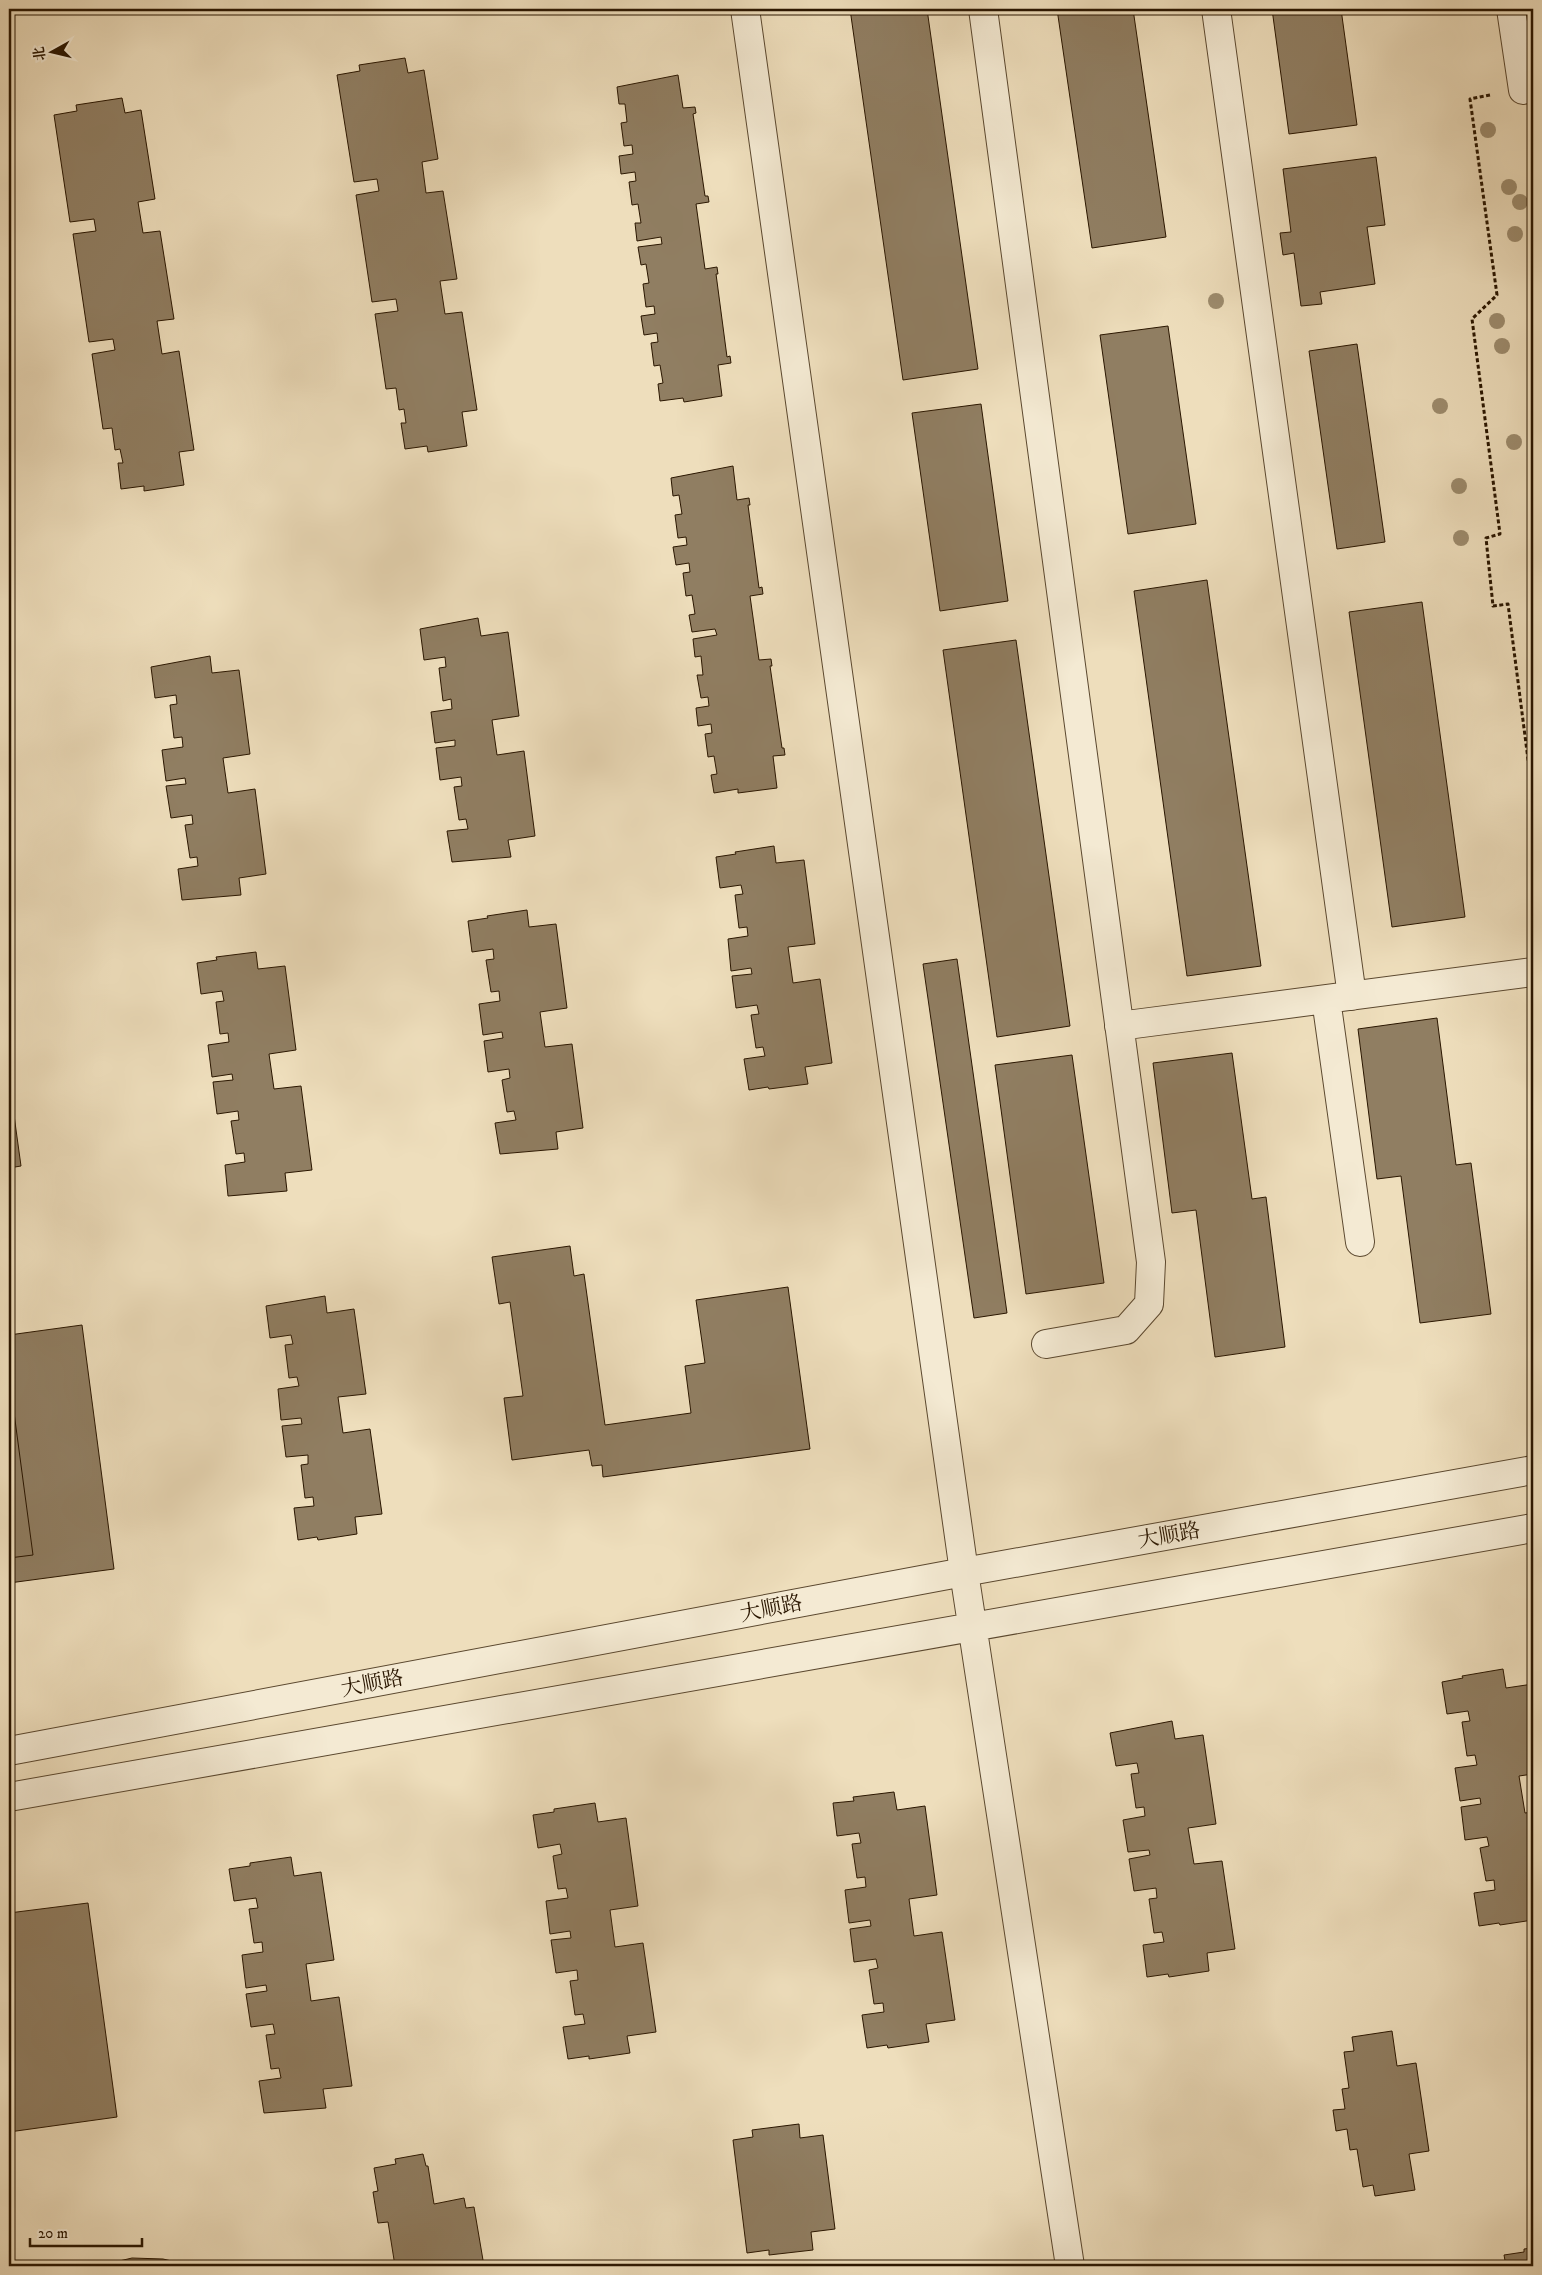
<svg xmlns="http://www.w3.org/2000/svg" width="1542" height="2275" viewBox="0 0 1542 2275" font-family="'IM FELL DW Pica','Noto Serif SC',serif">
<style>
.building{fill:#907e62;stroke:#2a1600}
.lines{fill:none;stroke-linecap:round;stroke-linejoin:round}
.minor-casing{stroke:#5b482f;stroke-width:30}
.path{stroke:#2a1600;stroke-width:3;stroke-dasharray:4 2.5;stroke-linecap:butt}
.minor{stroke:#f4ead3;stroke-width:28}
.tree{fill:#9d8c6e}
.labels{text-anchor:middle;stroke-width:5;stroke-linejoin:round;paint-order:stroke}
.street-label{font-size:21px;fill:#2a1600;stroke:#f4ead3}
</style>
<rect width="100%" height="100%" fill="#eedebc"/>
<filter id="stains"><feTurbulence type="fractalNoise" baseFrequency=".004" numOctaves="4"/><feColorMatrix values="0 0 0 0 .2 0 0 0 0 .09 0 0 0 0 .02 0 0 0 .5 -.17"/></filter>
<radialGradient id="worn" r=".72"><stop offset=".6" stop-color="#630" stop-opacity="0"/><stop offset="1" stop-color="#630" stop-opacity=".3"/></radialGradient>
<!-- building -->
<path class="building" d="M 850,9 L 927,9 L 978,369 L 903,380 Z
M 1057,9 L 1133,9 L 1166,237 L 1092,248 Z
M 1272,9 L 1341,9 L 1357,125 L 1289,134 Z
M 405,58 L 408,73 L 424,70 L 438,159 L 422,162 L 426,193 L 443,191 L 457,279 L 440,281 L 445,314 L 462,312 L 477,410 L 462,412 L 467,446 L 428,452 L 427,446 L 405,449 L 401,423 L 406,423 L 404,409 L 399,410 L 396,388 L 386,389 L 375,314 L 398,311 L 396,299 L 372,302 L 356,195 L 379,191 L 377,179 L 354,182 L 337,75 L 360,71 L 359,65 Z
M 678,75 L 683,108 L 695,107 L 696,113 L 693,114 L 705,196 L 708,196 L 709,202 L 696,204 L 705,269 L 717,267 L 718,274 L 716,274 L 727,357 L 730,356 L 731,363 L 718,365 L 722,396 L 684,402 L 683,398 L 660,401 L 658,384 L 663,383 L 660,365 L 654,366 L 651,343 L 658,342 L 657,333 L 644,335 L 641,316 L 655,314 L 654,306 L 646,307 L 643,284 L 649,283 L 646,264 L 641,265 L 638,247 L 662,244 L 661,237 L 637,241 L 635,223 L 641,223 L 638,204 L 632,205 L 629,182 L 636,181 L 635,172 L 621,174 L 619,156 L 633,154 L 632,145 L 624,146 L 621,123 L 627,122 L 625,104 L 619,104 L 617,87 Z
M 122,98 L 125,113 L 141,110 L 155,199 L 138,202 L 143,233 L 160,231 L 174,319 L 157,321 L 162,354 L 179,351 L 194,450 L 179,452 L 184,485 L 144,491 L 144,486 L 121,489 L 118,463 L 123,463 L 120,449 L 115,450 L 112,428 L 103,429 L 92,354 L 115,350 L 113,339 L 89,342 L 73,234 L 96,231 L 94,219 L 70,222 L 54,115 L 77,111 L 76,105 Z
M 1376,157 L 1385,225 L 1367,227 L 1375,284 L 1320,292 L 1322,304 L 1301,306 L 1294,253 L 1283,255 L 1280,233 L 1291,232 L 1283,169 Z
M 1168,326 L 1196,524 L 1128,534 L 1100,335 Z
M 1357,344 L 1385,542 L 1337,549 L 1309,351 Z
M 981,404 L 1008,601 L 940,611 L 912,413 Z
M 733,466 L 737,500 L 749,498 L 750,505 L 748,505 L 759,588 L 762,587 L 763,594 L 750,596 L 759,660 L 771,659 L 772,666 L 770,666 L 782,748 L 784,748 L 785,755 L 773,756 L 777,788 L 738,793 L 738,789 L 714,793 L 711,775 L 717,774 L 714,756 L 708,757 L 705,734 L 712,733 L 711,724 L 698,726 L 696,708 L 709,706 L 708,697 L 701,698 L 697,675 L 703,675 L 701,656 L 695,657 L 693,639 L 717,635 L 715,629 L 692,632 L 689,615 L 695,614 L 692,595 L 686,596 L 683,573 L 690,572 L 689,563 L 676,565 L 673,547 L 687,545 L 686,537 L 678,538 L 675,515 L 682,514 L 679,495 L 673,496 L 671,478 Z
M 1207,580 L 1261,966 L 1187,976 L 1134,591 Z
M 1422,602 L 1465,917 L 1392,927 L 1349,612 Z
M 478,618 L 481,636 L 508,632 L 519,716 L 492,720 L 497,755 L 524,751 L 535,836 L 508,840 L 511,857 L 452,862 L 447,831 L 468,829 L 466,819 L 459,820 L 454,787 L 462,786 L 461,777 L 440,780 L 436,748 L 455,746 L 455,740 L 435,743 L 431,712 L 452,709 L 451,699 L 443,701 L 439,668 L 446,667 L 445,657 L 424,660 L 420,629 Z
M 1016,640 L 1070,1026 L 997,1037 L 943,650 Z
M 210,656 L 212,673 L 239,670 L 250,754 L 223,758 L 228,793 L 255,789 L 266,874 L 239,878 L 241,895 L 182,900 L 178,869 L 198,866 L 197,857 L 190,858 L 185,825 L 193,824 L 192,815 L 171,818 L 166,786 L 186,784 L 185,778 L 166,781 L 162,750 L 183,747 L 182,737 L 174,738 L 170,705 L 177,704 L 176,695 L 155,698 L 151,667 Z
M 774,846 L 776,863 L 804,860 L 815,944 L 788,947 L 793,983 L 820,979 L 832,1063 L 805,1067 L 808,1084 L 769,1089 L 768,1087 L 749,1090 L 744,1059 L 765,1056 L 763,1047 L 756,1048 L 751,1015 L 759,1014 L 757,1005 L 736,1008 L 732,976 L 752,974 L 751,968 L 731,971 L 728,939 L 748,936 L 747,927 L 739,928 L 735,895 L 743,894 L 741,885 L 720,888 L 716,857 L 736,854 L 735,852 Z
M 527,910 L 529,927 L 556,924 L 567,1008 L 540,1012 L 545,1047 L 572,1044 L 583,1128 L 556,1132 L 558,1149 L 500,1154 L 495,1123 L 516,1120 L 514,1111 L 507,1112 L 502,1080 L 510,1078 L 509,1069 L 488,1072 L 484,1041 L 503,1038 L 502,1032 L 483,1035 L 479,1004 L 500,1001 L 499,991 L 491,992 L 486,960 L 494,959 L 493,949 L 472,952 L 468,921 L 488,918 L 487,916 Z
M 256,952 L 258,969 L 285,966 L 296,1050 L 269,1054 L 274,1089 L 301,1086 L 312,1170 L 285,1173 L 287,1191 L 228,1196 L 225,1165 L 245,1162 L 244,1153 L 236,1154 L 231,1121 L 239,1120 L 238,1111 L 217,1114 L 213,1082 L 233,1080 L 232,1074 L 212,1077 L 208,1045 L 229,1042 L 228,1033 L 220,1034 L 216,1002 L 224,1001 L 222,991 L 201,994 L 197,963 L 217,960 L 216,957 Z
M 957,959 L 1007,1313 L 974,1318 L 923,964 Z
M 1437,1018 L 1456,1165 L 1471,1163 L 1491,1314 L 1420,1323 L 1401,1176 L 1377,1179 L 1358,1029 Z
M 1232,1053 L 1252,1199 L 1266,1197 L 1285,1347 L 1215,1357 L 1196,1210 L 1172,1213 L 1153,1063 Z
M 1072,1055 L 1104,1283 L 1026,1294 L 995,1065 Z
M 9,1108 L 13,1108 L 21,1166 L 9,1168 Z
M 570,1246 L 574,1276 L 584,1274 L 605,1425 L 691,1413 L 685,1366 L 705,1363 L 696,1300 L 788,1287 L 810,1449 L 603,1477 L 602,1465 L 592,1466 L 589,1450 L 512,1460 L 504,1398 L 523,1396 L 510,1302 L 499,1304 L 492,1257 Z
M 325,1296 L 327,1313 L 354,1309 L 366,1394 L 338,1397 L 343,1433 L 370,1429 L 382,1514 L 355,1517 L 357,1534 L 318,1540 L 317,1537 L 298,1540 L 294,1508 L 314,1506 L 313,1497 L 305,1498 L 301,1465 L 308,1464 L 308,1455 L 286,1457 L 282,1426 L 302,1424 L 301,1418 L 281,1420 L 278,1389 L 299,1386 L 297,1377 L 289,1378 L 285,1345 L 293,1344 L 291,1335 L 270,1338 L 266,1306 Z
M 82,1325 L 114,1569 L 9,1583 L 9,1335 Z
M 9,1375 L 33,1555 L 9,1558 Z
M 1503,1669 L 1506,1688 L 1533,1684 L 1533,1774 L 1519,1776 L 1525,1813 L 1533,1812 L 1533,1920 L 1500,1925 L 1499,1923 L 1479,1926 L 1474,1893 L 1495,1890 L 1494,1880 L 1486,1881 L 1480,1848 L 1489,1846 L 1487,1837 L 1465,1840 L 1461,1807 L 1481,1804 L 1480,1798 L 1460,1801 L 1455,1768 L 1477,1765 L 1475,1755 L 1467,1756 L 1462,1722 L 1470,1721 L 1468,1711 L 1447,1714 L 1442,1682 L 1463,1678 L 1462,1676 Z
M 1172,1721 L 1175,1739 L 1203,1735 L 1216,1824 L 1188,1828 L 1194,1864 L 1222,1861 L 1235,1949 L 1207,1953 L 1209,1971 L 1169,1977 L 1168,1974 L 1147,1977 L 1143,1945 L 1164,1942 L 1162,1932 L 1154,1933 L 1149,1899 L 1157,1898 L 1156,1888 L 1134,1891 L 1129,1859 L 1150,1855 L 1149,1850 L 1128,1852 L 1123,1820 L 1145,1816 L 1144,1807 L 1136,1808 L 1131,1774 L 1139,1773 L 1137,1763 L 1116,1766 L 1110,1733 Z
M 894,1792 L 897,1810 L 925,1806 L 937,1895 L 909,1899 L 914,1936 L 942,1932 L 955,2020 L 926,2024 L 929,2042 L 888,2048 L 887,2045 L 867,2048 L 862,2015 L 884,2012 L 883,2003 L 874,2004 L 869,1970 L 878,1968 L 876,1959 L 854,1962 L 850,1929 L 871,1926 L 870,1920 L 849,1923 L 845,1890 L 866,1887 L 865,1877 L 857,1878 L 852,1844 L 861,1843 L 859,1833 L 837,1836 L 833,1803 L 854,1801 L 853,1797 Z
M 595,1803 L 598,1822 L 626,1818 L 638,1906 L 610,1910 L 615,1947 L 643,1943 L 656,2032 L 627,2036 L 630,2053 L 589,2059 L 589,2056 L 568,2059 L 563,2027 L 585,2024 L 583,2014 L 575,2015 L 570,1981 L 578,1980 L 577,1970 L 556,1973 L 551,1940 L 571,1938 L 570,1931 L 550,1934 L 546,1901 L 568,1898 L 566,1888 L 558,1889 L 553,1856 L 562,1854 L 560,1844 L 538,1848 L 533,1815 L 554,1812 L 554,1809 Z
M 291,1857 L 294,1876 L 321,1872 L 334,1960 L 306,1964 L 311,2001 L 339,1997 L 352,2086 L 323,2089 L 326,2108 L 264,2113 L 259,2081 L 281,2078 L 279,2068 L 271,2069 L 266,2035 L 275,2034 L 273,2024 L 251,2027 L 246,1994 L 267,1991 L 266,1985 L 246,1988 L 242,1955 L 263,1952 L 262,1942 L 254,1943 L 249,1909 L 258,1908 L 256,1898 L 234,1901 L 229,1869 L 250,1866 L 250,1863 Z
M 88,1903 L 117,2117 L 9,2132 L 9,1913 Z
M 1392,2031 L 1397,2066 L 1416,2063 L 1429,2151 L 1409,2154 L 1415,2190 L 1375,2196 L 1373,2185 L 1363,2187 L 1357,2149 L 1350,2150 L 1347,2129 L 1336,2131 L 1333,2110 L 1345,2109 L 1342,2089 L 1349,2088 L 1344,2052 L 1354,2051 L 1352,2037 Z
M 799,2124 L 800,2138 L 823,2135 L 835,2229 L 811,2232 L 813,2250 L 769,2255 L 769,2250 L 747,2253 L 733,2140 L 753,2137 L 752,2130 Z
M 423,2154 L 426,2166 L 428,2166 L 434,2204 L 464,2198 L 466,2208 L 474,2207 L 484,2266 L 395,2266 L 388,2222 L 378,2223 L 373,2192 L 378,2191 L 374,2168 L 396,2164 L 395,2159 Z
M 1533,2248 L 1533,2266 L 1506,2266 L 1504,2255 L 1524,2252 L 1524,2249 Z
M 132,2258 L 163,2259 L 193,2266 L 98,2266 Z"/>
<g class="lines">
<defs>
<path id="minor" d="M 745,9 L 964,1572 L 1070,2266
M 983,9 L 1151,1262 L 1149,1304 L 1126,1330 L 1046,1344
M 1216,9 L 1352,996
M 1511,9 L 1523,90
M 1326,999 L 1360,1242
M 1119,1026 L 1533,972
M 9,1751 L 964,1572 L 1533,1470
M 9,1797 L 1533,1528"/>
</defs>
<!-- minor casing -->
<use href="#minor" class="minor-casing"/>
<!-- path -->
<path class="path" d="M 1490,95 L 1470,99 L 1497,295 L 1472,319 L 1500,534 L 1486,538 L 1493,606 L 1508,604 L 1533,798"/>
<!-- minor -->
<use href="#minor" class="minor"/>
</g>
<!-- trees -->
<g class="tree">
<circle cx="1488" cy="130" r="8"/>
<circle cx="1509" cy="187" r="8"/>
<circle cx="1520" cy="202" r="8"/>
<circle cx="1515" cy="234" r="8"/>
<circle cx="1216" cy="301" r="8"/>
<circle cx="1497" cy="321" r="8"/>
<circle cx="1502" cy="346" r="8"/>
<circle cx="1440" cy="406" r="8"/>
<circle cx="1514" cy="442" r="8"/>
<circle cx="1459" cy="486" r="8"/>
<circle cx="1461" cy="538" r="8"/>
</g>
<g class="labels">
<!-- street labels -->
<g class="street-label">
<text transform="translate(1169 1535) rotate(-10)" y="7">大顺路</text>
<text transform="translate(771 1608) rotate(-11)" y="7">大顺路</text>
<text transform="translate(372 1683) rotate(-11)" y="7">大顺路</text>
</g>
</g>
<!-- margin -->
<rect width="1542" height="2275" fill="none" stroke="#eedebc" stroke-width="30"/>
<rect x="10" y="10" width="1522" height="2255" fill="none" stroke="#2a1600" stroke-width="2.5"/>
<rect x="15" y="15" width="1512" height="2245" fill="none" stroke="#2a1600"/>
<!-- north arrow -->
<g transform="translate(52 52) rotate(262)" stroke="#f4ead3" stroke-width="4" paint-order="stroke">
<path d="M0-4L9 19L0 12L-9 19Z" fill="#2a1600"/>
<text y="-8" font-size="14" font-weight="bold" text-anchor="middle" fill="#2a1600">北</text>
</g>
<!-- scale -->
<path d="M30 2238v8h112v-8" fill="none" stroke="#2a1600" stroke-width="2.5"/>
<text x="38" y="2238" font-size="15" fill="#2a1600" stroke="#f4ead3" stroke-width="4" paint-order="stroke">20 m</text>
<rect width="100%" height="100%" filter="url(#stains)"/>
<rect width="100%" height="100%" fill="url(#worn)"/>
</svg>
